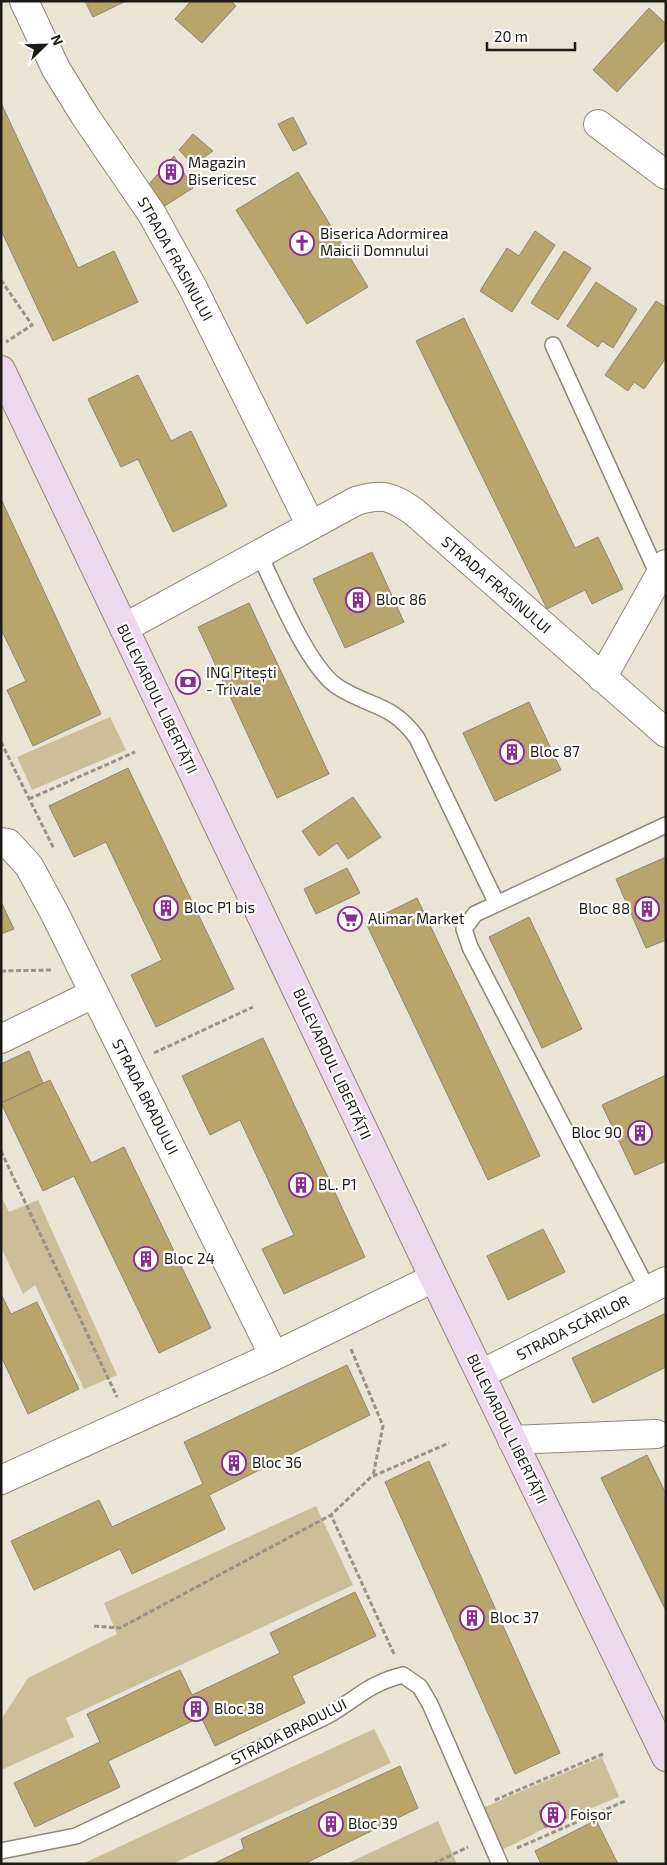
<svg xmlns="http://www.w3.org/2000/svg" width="667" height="1865" viewBox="0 0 667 1865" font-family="'Exo 2',sans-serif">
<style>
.green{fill:#cbbe98}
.building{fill:#b8a56b;stroke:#8b8678}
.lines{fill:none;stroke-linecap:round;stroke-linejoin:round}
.lane-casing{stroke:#8d887a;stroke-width:18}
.street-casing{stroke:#8d887a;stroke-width:30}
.secondary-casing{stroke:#8d887a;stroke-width:30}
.path{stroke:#979387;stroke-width:3;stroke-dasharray:5 2.5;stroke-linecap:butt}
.lane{stroke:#fff;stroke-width:15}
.street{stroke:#fff;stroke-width:28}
.secondary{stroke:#ecd9ed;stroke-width:28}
.labels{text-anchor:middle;stroke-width:4.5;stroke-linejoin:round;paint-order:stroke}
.poi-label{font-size:15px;fill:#1d1b15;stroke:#fff;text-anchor:start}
.street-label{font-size:15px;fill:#1d1b15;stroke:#fff}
</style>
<rect width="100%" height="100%" fill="#e9e4d4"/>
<!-- green -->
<path class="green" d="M 110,717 L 126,750 L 32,790 L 17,757 Z
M 1,1196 L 9,1212 L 38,1200 L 117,1375 L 84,1389 L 35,1285 L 23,1294 L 1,1247 Z
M 316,1506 L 353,1585 L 66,1718 L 74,1737 L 1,1770 L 1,1720 L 28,1678 L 117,1634 L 104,1603 Z
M 374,1729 L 391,1763 L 172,1864 L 82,1864 Z
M 602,1757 L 619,1797 L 567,1818 L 559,1802 L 539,1811 L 545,1828 L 498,1852 L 480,1809 Z
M 438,1821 L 457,1864 L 346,1864 Z"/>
<!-- building -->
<path class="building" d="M 85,1 L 126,1 L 93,17 Z
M 191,1 L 231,1 L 236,6 L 202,43 L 175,19 Z
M 649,8 L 666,24 L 666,39 L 617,92 L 593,70 Z
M 1,103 L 78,268 L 114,251 L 138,302 L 53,341 L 1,230 Z
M 293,117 L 307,144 L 293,151 L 278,124 Z
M 193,134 L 213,151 L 193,165 L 179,150 Z
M 174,156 L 193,188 L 152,214 L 140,194 Z
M 298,172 L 368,287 L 307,324 L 236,210 Z
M 535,231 L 555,245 L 512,312 L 480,291 L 507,248 L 519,256 Z
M 564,251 L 591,268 L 558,320 L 531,303 Z
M 596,282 L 637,309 L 613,348 L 602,341 L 598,347 L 567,326 Z
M 656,301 L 666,307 L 666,358 L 644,389 L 634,382 L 628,391 L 605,375 Z
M 464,318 L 575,548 L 598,537 L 623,589 L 592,604 L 585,590 L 547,609 L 416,341 Z
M 138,375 L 171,441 L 191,431 L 227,506 L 173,532 L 138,459 L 121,467 L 88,399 Z
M 1,499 L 101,714 L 33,746 L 7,690 L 26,681 L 1,629 Z
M 372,552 L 404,622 L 345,648 L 313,579 Z
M 249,603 L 329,774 L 277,798 L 198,627 Z
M 529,702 L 561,770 L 495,801 L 463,733 Z
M 128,768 L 234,989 L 156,1027 L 131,975 L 162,960 L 106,842 L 74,857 L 49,806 Z
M 353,797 L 381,837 L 348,859 L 337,843 L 319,856 L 302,831 Z
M 666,857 L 666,940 L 646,948 L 616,879 Z
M 347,868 L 360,893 L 316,914 L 304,889 Z
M 417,898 L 540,1156 L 488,1180 L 366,923 Z
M 1,902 L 14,929 L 1,934 Z
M 529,917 L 582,1029 L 542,1048 L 489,937 Z
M 263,1038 L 365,1257 L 284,1294 L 262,1249 L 294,1235 L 240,1120 L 210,1135 L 182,1076 Z
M 29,1051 L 43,1083 L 1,1103 L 1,1064 Z
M 666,1075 L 666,1161 L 635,1175 L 602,1105 Z
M 50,1080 L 91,1163 L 124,1147 L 211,1328 L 159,1353 L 74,1176 L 43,1191 L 1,1103 Z
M 543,1229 L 565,1272 L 508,1300 L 487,1256 Z
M 1,1294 L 11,1314 L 37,1302 L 79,1389 L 28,1414 L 1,1356 Z
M 666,1313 L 666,1367 L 593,1403 L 572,1358 Z
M 347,1365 L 370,1415 L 209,1495 L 225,1529 L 132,1574 L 120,1549 L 34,1590 L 11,1541 L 99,1500 L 112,1527 L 203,1484 L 184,1442 Z
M 647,1455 L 666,1494 L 666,1611 L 601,1478 Z
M 429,1461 L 560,1753 L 515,1774 L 385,1482 Z
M 355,1592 L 376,1636 L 292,1676 L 305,1703 L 215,1746 L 201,1717 L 108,1761 L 120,1787 L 35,1827 L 14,1783 L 100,1742 L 87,1714 L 180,1670 L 192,1695 L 280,1653 L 270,1633 Z
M 400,1766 L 418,1808 L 304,1864 L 213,1864 L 244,1849 L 241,1839 Z
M 559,1801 L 567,1818 L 545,1828 L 539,1811 Z
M 596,1820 L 618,1864 L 541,1864 L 535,1851 Z"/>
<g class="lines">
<defs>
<path id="lane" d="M 553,345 L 659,577
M 259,554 C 276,588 308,668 338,687 C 371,708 392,703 417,738 L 497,904
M 648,1290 L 470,947 L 464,929 L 475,914 L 666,825
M 1,1851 L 76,1836 L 327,1716 C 357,1699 367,1684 403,1675 L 420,1687 L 430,1704 L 500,1864"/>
<path id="street" d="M 24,1 L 56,69 L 85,116 L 152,214 L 193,288 L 311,526
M 598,124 L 666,175
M 124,628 L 356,501 C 383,493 390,496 413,511 L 666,733
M 602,678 L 666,564
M 1,842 L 8,843 L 29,866 L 55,914 L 274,1356
M 1,1039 L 93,994
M 481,1374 L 666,1281
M 512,1440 L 656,1434
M 1,1480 L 274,1356 L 434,1278"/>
<path id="secondary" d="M 1,370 L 434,1278 L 666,1757"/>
</defs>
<!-- lane casing -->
<use href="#lane" class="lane-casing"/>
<!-- street casing -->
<use href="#street" class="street-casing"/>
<!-- secondary casing -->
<use href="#secondary" class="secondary-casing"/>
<!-- path -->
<path class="path" d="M 1,280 L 32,325 L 6,342
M 1,742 L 54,849
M 29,799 L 135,752
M 1,971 L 51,970
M 154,1053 L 253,1007
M 1,1151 L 117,1397
M 351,1349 L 383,1426 L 373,1476
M 94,1626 L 120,1628 L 331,1515
M 394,1654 L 331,1515 L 371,1477 L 449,1443
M 495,1800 L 603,1754
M 517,1848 L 625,1801
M 433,1864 L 468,1847"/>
<!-- lane -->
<use href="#lane" class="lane"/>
<!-- street -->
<use href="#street" class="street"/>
<!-- secondary -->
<use href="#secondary" class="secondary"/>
</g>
<!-- icons -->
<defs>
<symbol id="building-ring" viewBox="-11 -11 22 22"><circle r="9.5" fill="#fff" stroke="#8b2c95" stroke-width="1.5"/><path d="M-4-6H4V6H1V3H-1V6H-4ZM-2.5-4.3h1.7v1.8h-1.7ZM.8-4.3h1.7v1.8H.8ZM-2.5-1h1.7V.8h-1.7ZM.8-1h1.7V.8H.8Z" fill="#8b2c95"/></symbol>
<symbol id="church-ring" viewBox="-11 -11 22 22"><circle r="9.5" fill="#fff" stroke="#8b2c95" stroke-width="1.5"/><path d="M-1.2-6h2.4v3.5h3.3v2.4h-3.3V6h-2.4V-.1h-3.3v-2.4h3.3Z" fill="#8b2c95"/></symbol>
<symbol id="bank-ring" viewBox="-11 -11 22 22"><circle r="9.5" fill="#fff" stroke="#8b2c95" stroke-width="1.5"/><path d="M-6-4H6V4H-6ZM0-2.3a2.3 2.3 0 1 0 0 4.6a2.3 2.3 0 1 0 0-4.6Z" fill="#8b2c95"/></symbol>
<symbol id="supermarket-ring" viewBox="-11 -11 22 22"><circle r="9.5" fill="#fff" stroke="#8b2c95" stroke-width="1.5"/><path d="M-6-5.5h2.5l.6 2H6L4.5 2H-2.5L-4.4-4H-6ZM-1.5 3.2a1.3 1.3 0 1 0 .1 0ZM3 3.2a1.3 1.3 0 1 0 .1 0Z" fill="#8b2c95"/></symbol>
</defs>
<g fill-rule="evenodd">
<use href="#building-ring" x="157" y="158" width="28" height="28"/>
<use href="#church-ring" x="288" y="229" width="28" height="28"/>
<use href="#building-ring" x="344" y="586" width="28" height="28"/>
<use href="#bank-ring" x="174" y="668" width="28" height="28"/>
<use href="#building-ring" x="498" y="738" width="28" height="28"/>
<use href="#building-ring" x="152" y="894" width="28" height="28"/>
<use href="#building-ring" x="633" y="895" width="28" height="28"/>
<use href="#supermarket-ring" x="336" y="905" width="28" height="28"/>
<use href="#building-ring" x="626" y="1119" width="28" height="28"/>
<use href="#building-ring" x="287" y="1171" width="28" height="28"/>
<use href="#building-ring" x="132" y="1245" width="28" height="28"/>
<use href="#building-ring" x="220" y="1449" width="28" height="28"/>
<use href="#building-ring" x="458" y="1604" width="28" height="28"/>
<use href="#building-ring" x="182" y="1695" width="28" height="28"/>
<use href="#building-ring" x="539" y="1801" width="28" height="28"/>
<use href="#building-ring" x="317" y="1810" width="28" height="28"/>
</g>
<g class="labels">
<!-- poi labels -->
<g class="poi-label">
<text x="188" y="168">Magazin<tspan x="188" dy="17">Bisericesc</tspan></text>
<text x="320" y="239">Biserica Adormirea<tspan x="320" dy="17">Maicii Domnului</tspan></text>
<text x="376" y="605">Bloc 86</text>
<text x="206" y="678">ING Pitești<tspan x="206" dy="17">- Trivale</tspan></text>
<text x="530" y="757">Bloc 87</text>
<text x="184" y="913">Bloc P1 bis</text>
<text x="630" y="914" text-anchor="end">Bloc 88</text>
<text x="368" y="924">Alimar Market</text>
<text x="622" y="1138" text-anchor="end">Bloc 90</text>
<text x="318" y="1190">BL. P1</text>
<text x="164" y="1264">Bloc 24</text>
<text x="252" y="1468">Bloc 36</text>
<text x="490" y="1623">Bloc 37</text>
<text x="214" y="1714">Bloc 38</text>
<text x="570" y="1820">Foișor</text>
<text x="348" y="1829">Bloc 39</text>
</g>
<!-- street labels -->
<g class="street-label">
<text transform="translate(175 259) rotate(61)" y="5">STRADA FRASINULUI</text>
<text transform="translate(496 585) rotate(41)" y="5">STRADA FRASINULUI</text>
<text transform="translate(157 699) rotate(64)" y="5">BULEVARDUL LIBERTĂȚII</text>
<text transform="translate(332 1064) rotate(65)" y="5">BULEVARDUL LIBERTĂȚII</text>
<text transform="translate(145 1097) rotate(63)" y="5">STRADA BRADULUI</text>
<text transform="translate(573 1328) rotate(-27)" y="5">STRADA SCĂRILOR</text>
<text transform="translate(507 1429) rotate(64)" y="5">BULEVARDUL LIBERTĂȚII</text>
<text transform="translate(289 1732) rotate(-27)" y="5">STRADA BRADULUI</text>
</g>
</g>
<!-- border -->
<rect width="667" height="1865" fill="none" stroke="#1d1b15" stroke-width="5"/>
<!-- north arrow -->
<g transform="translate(45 45) rotate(67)" stroke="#ffffff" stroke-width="4" paint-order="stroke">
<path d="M0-4L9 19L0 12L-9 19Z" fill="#1d1b15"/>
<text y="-8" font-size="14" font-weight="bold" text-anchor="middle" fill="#1d1b15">N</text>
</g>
<!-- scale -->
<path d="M487 42v8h88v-8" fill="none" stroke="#1d1b15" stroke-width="2.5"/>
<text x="494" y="42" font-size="15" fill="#1d1b15" stroke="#ffffff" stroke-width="4" paint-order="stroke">20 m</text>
</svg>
